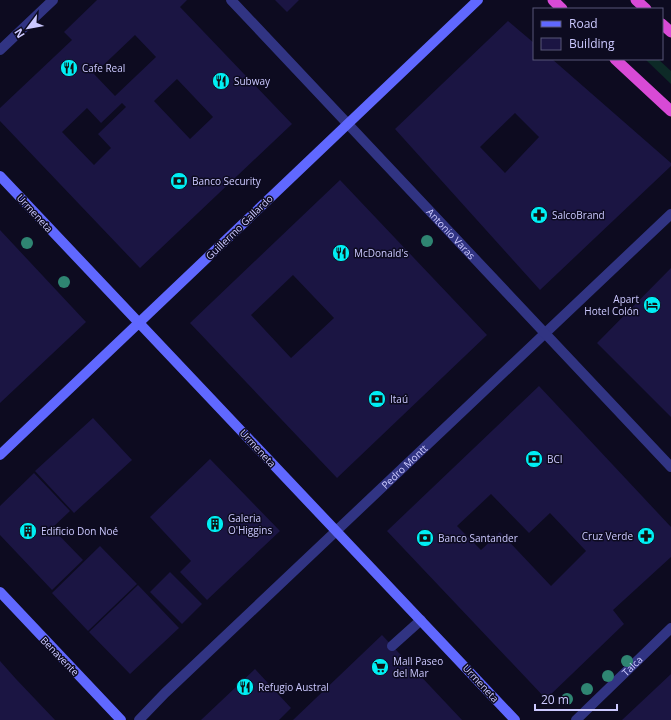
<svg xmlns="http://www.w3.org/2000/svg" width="671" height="720" viewBox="0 0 671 720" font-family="'Open Sans',sans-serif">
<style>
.green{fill:#0d2a27}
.building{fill:#1b1543;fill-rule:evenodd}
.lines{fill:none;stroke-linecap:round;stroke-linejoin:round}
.service{stroke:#313483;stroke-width:10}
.pedestrian{stroke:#313483;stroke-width:10}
.minor{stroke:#313483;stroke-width:10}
.tertiary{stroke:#313483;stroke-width:10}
.secondary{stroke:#6068ff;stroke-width:10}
.trunk{stroke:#d84ad6;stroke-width:11}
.tree{fill:#2f8572}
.labels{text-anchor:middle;stroke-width:3;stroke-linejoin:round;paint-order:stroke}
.poi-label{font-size:10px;fill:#ccc9ff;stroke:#0d0b20;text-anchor:start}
.street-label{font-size:10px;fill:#ccc9ff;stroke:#0d0b20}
</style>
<rect width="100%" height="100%" fill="#0d0b20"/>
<!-- green -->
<path class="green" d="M 645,59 L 658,59 L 671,71 L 671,84 Z"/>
<!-- building -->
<path class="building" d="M 97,0 L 187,0 L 180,7 L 292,124 L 140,268 L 0,121 L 0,108 L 72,40 L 64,32 ZM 135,35 L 156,57 L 115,96 L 94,74 ZM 177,79 L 213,117 L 190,139 L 154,101 ZM 122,103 L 126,107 L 98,134 L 111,148 L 94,165 L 62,132 L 87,108 L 101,123 Z
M 275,0 L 299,0 L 287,12 Z
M 508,21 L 534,43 L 534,59 L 552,59 L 671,163 L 671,166 L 540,290 L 395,129 ZM 515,113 L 539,137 L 505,173 L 480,147 Z
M 340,180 L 487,335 L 337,478 L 190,323 ZM 293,275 L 334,318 L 291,358 L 251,315 Z
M 0,230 L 86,322 L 0,403 Z
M 671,268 L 671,417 L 597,343 Z
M 539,386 L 671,527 L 671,557 L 613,610 L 624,624 L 546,699 L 387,531 ZM 491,494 L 529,533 L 550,513 L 586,551 L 551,586 L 500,532 L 481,550 L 457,526 Z
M 93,418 L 132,460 L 74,513 L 35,471 Z
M 210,459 L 280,531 L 207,600 L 180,572 L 191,561 L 150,517 Z
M 34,473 L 70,511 L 52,528 L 83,560 L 52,590 L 0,535 L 0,506 Z
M 100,546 L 137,584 L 88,631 L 52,593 Z
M 170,572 L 202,604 L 182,624 L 150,592 Z
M 138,585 L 179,628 L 130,674 L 89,632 Z
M 382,635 L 462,720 L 293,720 Z
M 0,661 L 16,679 L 55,720 L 0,720 Z
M 255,669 L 291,708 L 279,720 L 201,720 Z
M 671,674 L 671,720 L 622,720 Z"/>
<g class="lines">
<!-- service -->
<path class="service" d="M 392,646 L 421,620"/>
<!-- pedestrian -->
<path class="pedestrian" id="s1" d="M 576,720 L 671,628"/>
<!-- minor -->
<g class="minor">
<path d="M 0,50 L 53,0"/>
<path id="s2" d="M 139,720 L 165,693 L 671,214"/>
</g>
<!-- tertiary -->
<path class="tertiary" id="s3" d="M 231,0 L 671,467"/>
<!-- secondary -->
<path class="secondary" d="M 0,176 L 515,720
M 0,455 L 478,0
M 0,592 L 121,720"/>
<!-- trunk -->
<path class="trunk" d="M 553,0 L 562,9
M 636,0 L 646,9
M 662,24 L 671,32
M 615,59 L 671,111"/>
</g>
<!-- trees -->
<g class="tree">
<circle cx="427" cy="241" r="6"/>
<circle cx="27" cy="243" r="6"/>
<circle cx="64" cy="282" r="6"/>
<circle cx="627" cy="661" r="6"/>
<circle cx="608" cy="676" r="6"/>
<circle cx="587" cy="689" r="6"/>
<circle cx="567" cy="699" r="6"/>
</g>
<!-- icons -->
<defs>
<symbol id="restaurant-disc" viewBox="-11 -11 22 22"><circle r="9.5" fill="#00eef4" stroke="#0d0b20"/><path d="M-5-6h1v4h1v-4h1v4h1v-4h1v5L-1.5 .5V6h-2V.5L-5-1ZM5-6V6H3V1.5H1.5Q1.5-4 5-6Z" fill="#111"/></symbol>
<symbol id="bank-disc" viewBox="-11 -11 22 22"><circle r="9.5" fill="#00eef4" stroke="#0d0b20"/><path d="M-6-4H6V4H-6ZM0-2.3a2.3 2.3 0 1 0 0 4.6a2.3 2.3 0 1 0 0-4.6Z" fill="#111"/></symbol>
<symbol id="pharmacy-disc" viewBox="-11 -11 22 22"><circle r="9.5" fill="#00eef4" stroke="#0d0b20"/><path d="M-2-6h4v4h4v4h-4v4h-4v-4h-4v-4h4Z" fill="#111"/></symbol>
<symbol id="hotel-disc" viewBox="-11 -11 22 22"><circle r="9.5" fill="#00eef4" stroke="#0d0b20"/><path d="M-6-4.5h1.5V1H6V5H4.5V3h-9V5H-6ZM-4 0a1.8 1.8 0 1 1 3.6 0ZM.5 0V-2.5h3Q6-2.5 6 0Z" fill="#111"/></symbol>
<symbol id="building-disc" viewBox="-11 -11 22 22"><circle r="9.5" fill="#00eef4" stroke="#0d0b20"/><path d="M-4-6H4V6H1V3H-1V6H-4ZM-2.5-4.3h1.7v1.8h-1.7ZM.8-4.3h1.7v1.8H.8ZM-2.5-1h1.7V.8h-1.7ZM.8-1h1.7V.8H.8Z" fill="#111"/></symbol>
<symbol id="supermarket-disc" viewBox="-11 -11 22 22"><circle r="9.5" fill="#00eef4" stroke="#0d0b20"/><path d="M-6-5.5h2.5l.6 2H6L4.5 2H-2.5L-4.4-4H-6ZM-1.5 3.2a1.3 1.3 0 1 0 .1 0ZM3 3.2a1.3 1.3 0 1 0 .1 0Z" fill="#111"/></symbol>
</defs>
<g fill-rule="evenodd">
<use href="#restaurant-disc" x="59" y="58" width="20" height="20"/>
<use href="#restaurant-disc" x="211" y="71" width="20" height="20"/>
<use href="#bank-disc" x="169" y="171" width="20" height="20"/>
<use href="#pharmacy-disc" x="529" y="205" width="20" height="20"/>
<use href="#restaurant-disc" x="331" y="243" width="20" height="20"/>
<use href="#hotel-disc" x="642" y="295" width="20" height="20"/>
<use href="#bank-disc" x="367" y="389" width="20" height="20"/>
<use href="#bank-disc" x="524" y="449" width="20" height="20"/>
<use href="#building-disc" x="205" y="514" width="20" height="20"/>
<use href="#building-disc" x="18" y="521" width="20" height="20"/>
<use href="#pharmacy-disc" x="636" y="526" width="20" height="20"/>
<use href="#bank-disc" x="415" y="528" width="20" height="20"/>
<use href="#supermarket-disc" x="370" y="657" width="20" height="20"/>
<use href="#restaurant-disc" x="235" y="677" width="20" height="20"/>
</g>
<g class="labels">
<!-- poi labels -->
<g class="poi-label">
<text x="82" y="72">Cafe Real</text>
<text x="234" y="85">Subway</text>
<text x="192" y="185">Banco Security</text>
<text x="552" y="219">SalcoBrand</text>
<text x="354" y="257">McDonald's</text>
<text x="639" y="303" text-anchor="end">Apart<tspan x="639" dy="12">Hotel Colón</tspan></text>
<text x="390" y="403">Itaú</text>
<text x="547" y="463">BCI</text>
<text x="228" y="522">Galeria<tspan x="228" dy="12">O'Higgins</tspan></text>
<text x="41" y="535">Edificio Don Noé</text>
<text x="633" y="540" text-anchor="end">Cruz Verde</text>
<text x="438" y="542">Banco Santander</text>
<text x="393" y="665">Mall Paseo<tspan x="393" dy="12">del Mar</tspan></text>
<text x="258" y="691">Refugio Austral</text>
</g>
<!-- street labels -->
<g class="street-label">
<text transform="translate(35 213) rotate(47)" y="4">Urmeneta</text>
<text transform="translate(239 227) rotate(-44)" y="4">Guillermo Gallardo</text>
<text dy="4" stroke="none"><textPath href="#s3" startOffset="321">Antonio Varas</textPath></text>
<text transform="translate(258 448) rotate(47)" y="4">Urmeneta</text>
<text dy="4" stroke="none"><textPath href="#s2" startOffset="367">Pedro Montt</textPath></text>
<text transform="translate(60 656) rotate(46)" y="4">Benavente</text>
<text dy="4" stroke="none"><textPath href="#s1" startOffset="78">Talca</textPath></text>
<text transform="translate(481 683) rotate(47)" y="4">Urmeneta</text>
</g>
</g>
<!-- legend -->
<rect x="533" y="8" width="130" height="52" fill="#0d0b20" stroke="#595779"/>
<rect x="541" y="21" width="20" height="6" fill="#6068ff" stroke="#595779"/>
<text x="569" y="28" font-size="12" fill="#ccc9ff">Road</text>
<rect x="541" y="38" width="20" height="12" fill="#1b1543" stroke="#595779"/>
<text x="569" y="48" font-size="12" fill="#ccc9ff">Building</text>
<!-- north arrow -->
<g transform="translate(28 28) rotate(238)" stroke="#0d0b20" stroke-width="3" paint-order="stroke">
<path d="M0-3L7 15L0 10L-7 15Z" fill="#ccc9ff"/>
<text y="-6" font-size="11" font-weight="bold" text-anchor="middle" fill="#ccc9ff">N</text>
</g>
<!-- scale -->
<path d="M535 704v6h82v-6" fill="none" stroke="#ccc9ff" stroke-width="2"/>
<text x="541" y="704" font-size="12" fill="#ccc9ff" stroke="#0d0b20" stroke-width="3" paint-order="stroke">20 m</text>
</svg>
